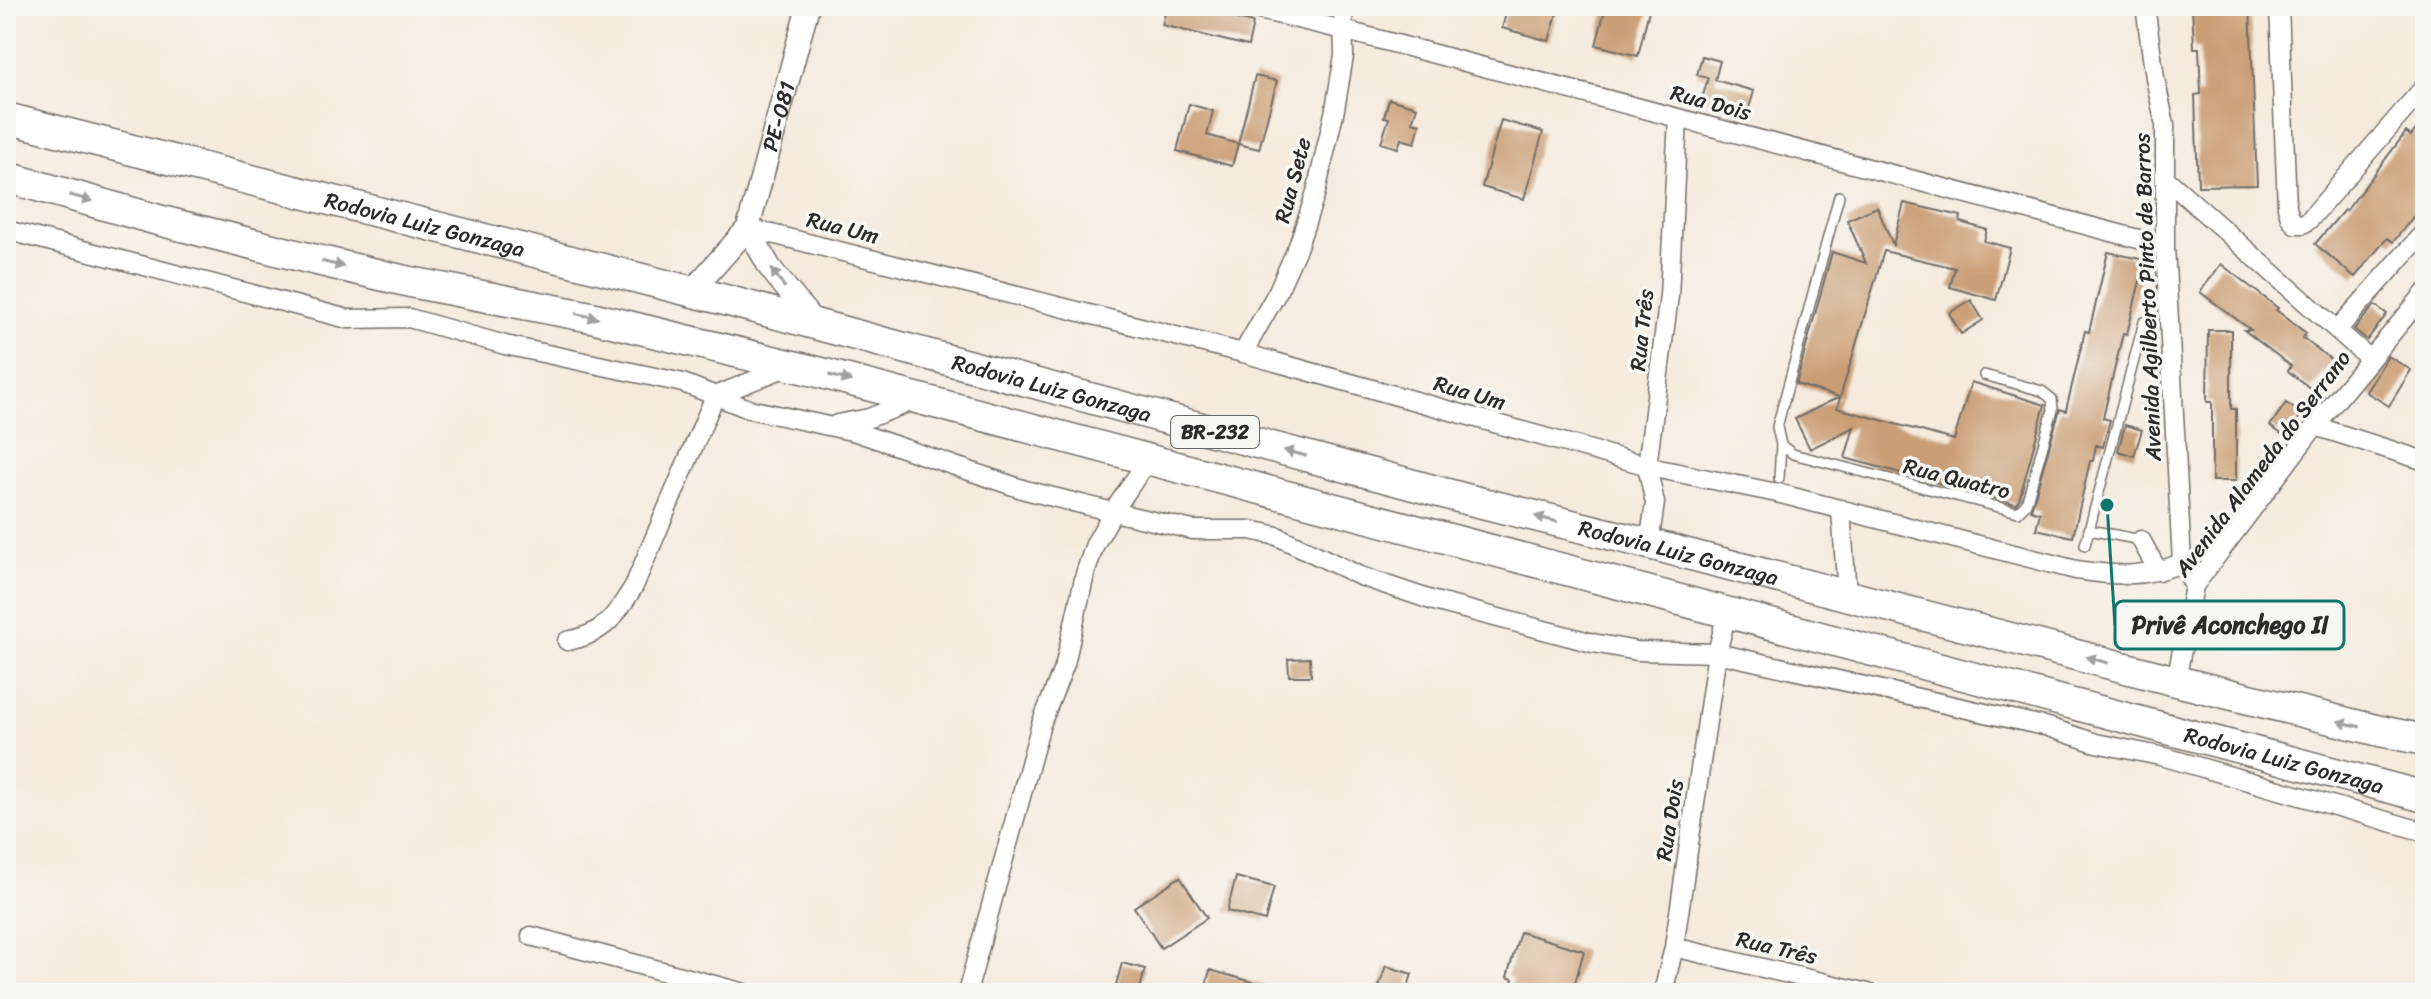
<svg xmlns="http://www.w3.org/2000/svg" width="2431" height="999" viewBox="0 0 2431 999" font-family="Sriracha,sans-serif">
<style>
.building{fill:#ca9e75}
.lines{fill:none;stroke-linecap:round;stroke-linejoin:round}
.service-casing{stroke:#726e69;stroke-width:12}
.minor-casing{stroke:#726e69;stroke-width:21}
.tertiary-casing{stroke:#726e69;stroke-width:25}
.trunk-casing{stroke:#726e69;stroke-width:33}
.service{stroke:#fff;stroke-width:9}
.minor{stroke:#fff;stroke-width:18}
.tertiary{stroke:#fff;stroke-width:22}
.trunk{stroke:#fff;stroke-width:30}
.oneway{fill:#a0a0a0}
.labels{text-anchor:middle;stroke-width:7;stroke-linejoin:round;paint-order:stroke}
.shield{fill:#f6f6f2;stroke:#686867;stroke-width:2}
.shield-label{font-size:20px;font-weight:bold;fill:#2b2b2b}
.street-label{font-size:22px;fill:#2b2b2b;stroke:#f6f6f2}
.leader{fill:none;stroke:#0f766e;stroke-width:3}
.callout-dot{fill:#0f766e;stroke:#f6f6f2;stroke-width:3}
.callout{fill:#f6f6f2;stroke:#0f766e;stroke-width:3}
.callout-label{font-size:24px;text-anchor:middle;font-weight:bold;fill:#2b2b2b}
</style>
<rect width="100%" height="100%" fill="#f6f6f2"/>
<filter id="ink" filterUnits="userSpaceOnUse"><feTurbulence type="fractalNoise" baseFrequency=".0125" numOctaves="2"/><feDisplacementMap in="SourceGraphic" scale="16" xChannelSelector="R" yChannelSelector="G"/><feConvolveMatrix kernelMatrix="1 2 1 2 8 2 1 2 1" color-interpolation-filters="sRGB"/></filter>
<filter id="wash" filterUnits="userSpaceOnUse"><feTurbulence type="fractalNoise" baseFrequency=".006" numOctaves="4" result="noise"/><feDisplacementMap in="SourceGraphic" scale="32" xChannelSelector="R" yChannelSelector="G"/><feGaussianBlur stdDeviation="1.8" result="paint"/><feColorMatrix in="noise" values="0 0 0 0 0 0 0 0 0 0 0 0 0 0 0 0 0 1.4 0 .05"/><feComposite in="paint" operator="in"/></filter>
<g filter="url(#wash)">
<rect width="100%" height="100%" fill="#f5eadb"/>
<g id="blocks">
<!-- building -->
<path class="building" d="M 1167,6 L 1187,6 L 1253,23 L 1248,46 L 1162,25 Z
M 1508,6 L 1559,6 L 1549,41 L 1502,28 Z
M 1606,6 L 1650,6 L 1638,56 L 1596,45 Z
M 2192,6 L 2250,6 L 2257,185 L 2198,186 L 2195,95 L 2201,94 L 2199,48 L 2194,48 Z
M 1702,56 L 1720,61 L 1715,80 L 1754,91 L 1748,112 L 1702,99 L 1708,78 L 1697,75 Z
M 1255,76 L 1277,81 L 1259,149 L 1238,144 L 1232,166 L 1177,151 L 1189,104 L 1213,111 L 1207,135 L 1238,144 Z
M 1389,99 L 1417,107 L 1412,122 L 1420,124 L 1415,143 L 1401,139 L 1398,148 L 1381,143 L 1389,118 L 1384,117 Z
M 2425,117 L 2425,202 L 2393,242 L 2387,238 L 2355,277 L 2315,244 L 2344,210 L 2346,211 L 2406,132 L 2411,136 Z
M 1501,120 L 1543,132 L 1524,199 L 1482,187 Z
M 1904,203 L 1961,216 L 1960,222 L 1987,230 L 1984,241 L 2010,248 L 1996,300 L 1950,287 L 1955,268 L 1884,251 L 1837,408 L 1954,440 L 1971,382 L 2045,405 L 2019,500 L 2016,504 L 1845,458 L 1854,427 L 1810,449 L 1795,419 L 1839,397 L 1796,384 L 1832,252 L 1866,263 L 1847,220 L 1877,207 L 1893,245 Z
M 2108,252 L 2145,260 L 2127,334 L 2123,333 L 2103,418 L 2110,420 L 2103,447 L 2096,445 L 2093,461 L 2090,461 L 2073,537 L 2036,529 L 2040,513 L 2031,510 L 2060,409 L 2066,411 L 2067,406 L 2085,331 L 2089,332 Z
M 2221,264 L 2278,308 L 2276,310 L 2306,333 L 2303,338 L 2333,361 L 2311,389 L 2288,371 L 2291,366 L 2244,330 L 2251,330 L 2200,292 Z
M 1971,300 L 1983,320 L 1961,334 L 1949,313 Z
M 2375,305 L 2387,314 L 2367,340 L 2354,329 Z
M 2208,330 L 2231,330 L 2231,409 L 2236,409 L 2236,481 L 2212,481 L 2212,402 L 2207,402 Z
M 2388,356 L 2411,370 L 2389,406 L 2366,392 Z
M 2286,403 L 2302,414 L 2286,437 L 2270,426 Z
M 2125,425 L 2142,430 L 2134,456 L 2118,451 Z
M 1310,658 L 1311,676 L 1289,676 L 1288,659 Z
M 1180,877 L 1207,918 L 1161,948 L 1134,907 Z
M 1236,877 L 1274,887 L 1265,921 L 1227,911 Z
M 1520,932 L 1584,951 L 1572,993 L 1509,993 L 1513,979 L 1507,977 Z
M 1122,963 L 1145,969 L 1139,993 L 1114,993 Z
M 1386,966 L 1412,974 L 1406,993 L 1377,993 Z
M 1210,970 L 1274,988 L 1273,993 L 1204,993 Z"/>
</g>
</g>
<g filter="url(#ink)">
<use href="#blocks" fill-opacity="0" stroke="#726e69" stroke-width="2"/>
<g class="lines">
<defs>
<path id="service" d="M 1839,196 L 1777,427 L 1781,445 L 1793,454 L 2018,512 L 2026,504 L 2053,410 L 2052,399 L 2042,391 L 1984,375
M 1779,478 L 1781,445
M 2141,540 L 2089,530 L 2144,322
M 2085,545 L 2089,530"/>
<path id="minor" d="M 1243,6 L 1343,30 L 2165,246
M 2145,6 L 2155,78 L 2165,125 L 2165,246 L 2182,563 L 2194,586
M 2279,6 L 2287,207 L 2290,217 L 2295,224 L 2303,224 L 2309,220 L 2425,86
M 2165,178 L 2370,359
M 748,228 L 1243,353 L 1659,469 L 1777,493 L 2076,570 C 2117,576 2143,578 2182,563
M 6,230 L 348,319 L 409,318 L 505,345 L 683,383 L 749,409 L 856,432 L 1025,490 L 1113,512 L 1193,530 L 1251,530 L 1277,536 L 1360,576 L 1434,601 L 1593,643 L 1637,651 L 1717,653 L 2048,727 L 2096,743 L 2165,757 L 2425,832
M 2337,330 L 2425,231
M 1243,353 L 1277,293 L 1298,246 L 1316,192 L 1335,109 L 1344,56 L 1343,6
M 837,424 L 869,418 L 915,400
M 2315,426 L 2425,461
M 1841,509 L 1847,595
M 2141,540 L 2158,571
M 1649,544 L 1655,503 L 1647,466 L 1669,296 L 1678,118
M 567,641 C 603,635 616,616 634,586 L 715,396 L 789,366
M 2176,681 L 2194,586 L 2315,426 L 2425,293
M 531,936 L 744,993
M 1674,947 L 1868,993
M 967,993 L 1041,724 L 1065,664 L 1085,574 L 1095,544 L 1113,512 L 1147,461
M 1663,993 L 1674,947 L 1717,653 L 1727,613"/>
<g id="tertiary">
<path d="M 748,228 L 770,268 L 815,324"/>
<path id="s1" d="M 692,291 L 748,228 L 808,6"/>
</g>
<g id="trunk">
<path id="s2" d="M 6,118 L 729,301 L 1462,498 L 1649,544 L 2176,681 L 2380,731 L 2425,740"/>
<path id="s3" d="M 6,177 L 158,220 L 308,258 L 410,282 L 591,317 L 814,371 L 2425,797"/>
</g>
</defs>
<!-- service casing -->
<use href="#service" class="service-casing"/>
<!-- minor casing -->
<use href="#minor" class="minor-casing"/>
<!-- tertiary casing -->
<use href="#tertiary" class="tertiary-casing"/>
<!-- trunk casing -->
<use href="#trunk" class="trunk-casing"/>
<!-- service -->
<use href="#service" class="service"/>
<!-- minor -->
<use href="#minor" class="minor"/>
<!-- tertiary -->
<use href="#tertiary" class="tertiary"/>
<!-- trunk -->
<use href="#trunk" class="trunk"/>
</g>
<!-- one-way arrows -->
<defs><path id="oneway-solid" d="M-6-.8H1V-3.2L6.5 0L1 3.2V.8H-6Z" transform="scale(2)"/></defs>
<g class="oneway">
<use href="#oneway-solid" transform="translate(81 198) rotate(16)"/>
<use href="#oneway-solid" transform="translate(333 264) rotate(13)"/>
<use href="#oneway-solid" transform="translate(778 278) rotate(-126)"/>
<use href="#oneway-solid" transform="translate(587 316) rotate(12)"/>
<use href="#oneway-solid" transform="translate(840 378) rotate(15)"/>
<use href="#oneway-solid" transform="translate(1295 453) rotate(-165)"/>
<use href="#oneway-solid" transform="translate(1546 519) rotate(-166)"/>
<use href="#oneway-solid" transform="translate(2097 660) rotate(-165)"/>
<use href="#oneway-solid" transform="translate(2349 724) rotate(-166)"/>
</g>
</g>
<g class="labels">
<!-- shield labels -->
<rect class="shield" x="1171" y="416" width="88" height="32" rx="6"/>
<g class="shield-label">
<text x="1215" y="439">BR-232</text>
</g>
<!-- street labels -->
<g class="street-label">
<text transform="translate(1711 102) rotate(15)" y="8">Rua Dois</text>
<text dy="8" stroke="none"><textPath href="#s1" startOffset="200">PE-081</textPath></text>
<text transform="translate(1292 180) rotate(-75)" y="8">Rua Sete</text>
<text dy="8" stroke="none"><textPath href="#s2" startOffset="432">Rodovia Luiz Gonzaga</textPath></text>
<text transform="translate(843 227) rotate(14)" y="8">Rua Um</text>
<text transform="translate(2147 297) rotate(-92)" y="8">Avenida Agilberto Pinto de Barros</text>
<text transform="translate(1641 330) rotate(-84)" y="8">Rua Três</text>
<text dy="8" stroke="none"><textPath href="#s2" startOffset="1080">Rodovia Luiz Gonzaga</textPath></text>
<text transform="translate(1470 392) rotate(16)" y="8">Rua Um</text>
<text transform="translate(2262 463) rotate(-53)" y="8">Avenida Alameda do Serrano</text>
<text transform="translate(1957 478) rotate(14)" y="8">Rua Quatro</text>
<text dy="8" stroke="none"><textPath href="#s2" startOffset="1728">Rodovia Luiz Gonzaga</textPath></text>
<text dy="8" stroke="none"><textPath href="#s3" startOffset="2352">Rodovia Luiz Gonzaga</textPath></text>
<text transform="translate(1669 820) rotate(-81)" y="8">Rua Dois</text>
<text transform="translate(1777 947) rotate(13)" y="8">Rua Três</text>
</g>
</g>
<!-- callouts -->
<path class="leader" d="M2107 505L2115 625"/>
<circle class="callout-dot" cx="2107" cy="505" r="8"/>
<rect class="callout" x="2115" y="601" width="229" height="48" rx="8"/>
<g class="callout-label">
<text x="2230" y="633">Privê Aconchego II</text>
</g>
<!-- margin -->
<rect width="2431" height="999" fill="none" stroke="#f6f6f2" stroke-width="32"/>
</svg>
